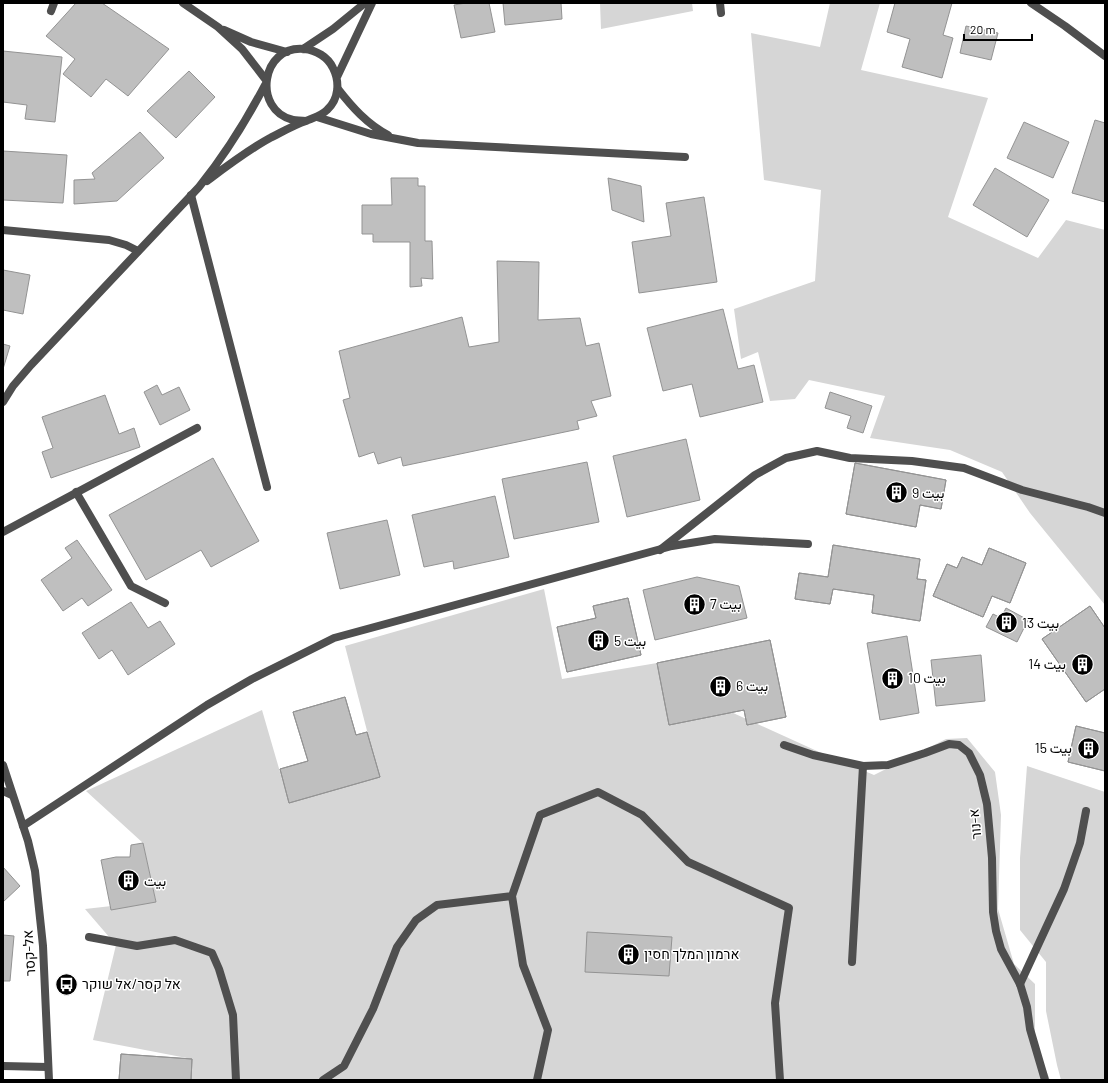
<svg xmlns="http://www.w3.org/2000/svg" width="1108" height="1083" viewBox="0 0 1108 1083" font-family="Barlow,Vazirmatn,Heebo,sans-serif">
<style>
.green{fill:#d6d6d6}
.building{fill:#bfbfbf;stroke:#939393}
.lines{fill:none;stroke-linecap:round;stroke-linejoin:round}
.service{stroke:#4f4f4f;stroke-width:8}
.minor{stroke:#4f4f4f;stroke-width:8}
.tertiary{stroke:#4f4f4f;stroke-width:8}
.labels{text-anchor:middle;stroke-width:3;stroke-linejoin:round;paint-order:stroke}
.poi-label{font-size:14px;fill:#000;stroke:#fff;text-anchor:start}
.street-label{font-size:14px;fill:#000;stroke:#fff}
</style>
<rect width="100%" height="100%" fill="#fff"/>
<!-- green -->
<path class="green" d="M 600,3 L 692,3 L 693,11 L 601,29 Z
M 830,3 L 880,3 L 861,70 L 988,98 L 948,217 L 1038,258 L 1066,220 L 1105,230 L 1105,605 L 1030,513 L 1002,472 L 950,450 L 870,438 L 885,396 L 809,380 L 795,399 L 770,401 L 758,352 L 741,359 L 734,309 L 815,281 L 821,190 L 764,180 L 751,33 L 820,47 Z
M 544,589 L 562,679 L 657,663 L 670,724 L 731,712 L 817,751 L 874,775 L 946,739 L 967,738 L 995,772 L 1001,815 L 998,909 L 1014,964 L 1035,984 L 1035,1042 L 1050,1080 L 191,1080 L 192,1059 L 93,1040 L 116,945 L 85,909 L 156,901 L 143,843 L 86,791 L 262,710 L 289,803 L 379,777 L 345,646 Z
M 1027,766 L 1105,792 L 1105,1080 L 1061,1080 L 1057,1065 L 1046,1011 L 1046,962 L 1020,930 L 1020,858 Z"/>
<!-- building -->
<path class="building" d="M 76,3 L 102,3 L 169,49 L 128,96 L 106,79 L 91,97 L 63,74 L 75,59 L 46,36 Z
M 466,3 L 489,3 L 495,32 L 461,38 L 454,5 Z
M 503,3 L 561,3 L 562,19 L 505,25 Z
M 895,3 L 952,3 L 943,35 L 953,38 L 942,78 L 902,67 L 910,39 L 887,32 Z
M 966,26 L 998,33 L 991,60 L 960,53 Z
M 3,51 L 62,57 L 55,122 L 25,119 L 27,105 L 3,102 Z
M 189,71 L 215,97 L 176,138 L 147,111 Z
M 1095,120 L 1105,123 L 1105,202 L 1072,193 Z
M 1024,122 L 1069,142 L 1053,178 L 1007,158 Z
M 140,132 L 164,158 L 117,201 L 74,204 L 74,180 L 95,179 L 92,173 Z
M 3,151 L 67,155 L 63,203 L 3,200 Z
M 995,168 L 1049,200 L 1027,237 L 973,205 Z
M 391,178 L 418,178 L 418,186 L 425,186 L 425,241 L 432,241 L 433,279 L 421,278 L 422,286 L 410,287 L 410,242 L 373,242 L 373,234 L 362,234 L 362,205 L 392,205 Z
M 608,178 L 641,186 L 644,222 L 612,210 Z
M 704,197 L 717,282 L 639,293 L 632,242 L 671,236 L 666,203 Z
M 497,261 L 539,262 L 538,320 L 580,318 L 586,346 L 599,343 L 611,396 L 591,401 L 597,416 L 577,421 L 579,429 L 403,466 L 401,457 L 378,464 L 374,452 L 359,457 L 343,400 L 350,398 L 339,351 L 462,317 L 469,347 L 499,342 Z
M 3,270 L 30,275 L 23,314 L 3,310 Z
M 723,309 L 738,369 L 754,365 L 763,402 L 700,417 L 692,384 L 663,391 L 647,328 Z
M 3,344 L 10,346 L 3,369 Z
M 157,385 L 162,395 L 179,387 L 190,410 L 160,425 L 144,392 Z
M 830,392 L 872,406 L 863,433 L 847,428 L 851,416 L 825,408 Z
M 105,395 L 119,434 L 134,428 L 140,447 L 51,478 L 42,452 L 53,448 L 42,417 Z
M 686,439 L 700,500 L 627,517 L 613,456 Z
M 213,458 L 259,541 L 211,567 L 201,550 L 146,580 L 109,515 Z
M 587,462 L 599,522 L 514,539 L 502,479 Z
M 855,463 L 946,480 L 941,509 L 920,505 L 916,527 L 846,514 Z
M 855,463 L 946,480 L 941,509 L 920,505 L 916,527 L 846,514 Z
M 495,496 L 509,557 L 454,569 L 453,561 L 424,567 L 412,515 Z
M 387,520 L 400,575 L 340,589 L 327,533 Z
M 77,540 L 112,590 L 88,606 L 82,598 L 63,611 L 41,580 L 72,558 L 65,548 Z
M 833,545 L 920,559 L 917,579 L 926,580 L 920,621 L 872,613 L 874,595 L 833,589 L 830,604 L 795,599 L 799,573 L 828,577 Z
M 833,545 L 920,559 L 917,579 L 926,580 L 920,621 L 872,613 L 874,595 L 833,589 L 830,604 L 795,599 L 799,573 L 828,577 Z
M 989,548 L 1026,563 L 1010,603 L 992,596 L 983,617 L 933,596 L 947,564 L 957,568 L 962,557 L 982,565 Z
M 989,548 L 1026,563 L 1010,603 L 992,596 L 983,617 L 933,596 L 947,564 L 957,568 L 962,557 L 982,565 Z
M 697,577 L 739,586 L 747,618 L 655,640 L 643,590 Z
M 628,598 L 641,655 L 567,672 L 557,627 L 596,618 L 593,606 Z
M 628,598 L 641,655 L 567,672 L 557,627 L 596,618 L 593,606 Z
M 131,602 L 148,628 L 160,621 L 175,644 L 128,675 L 112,650 L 99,659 L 82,633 Z
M 1090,606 L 1105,628 L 1105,689 L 1086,702 L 1042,639 Z
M 1090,606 L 1105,628 L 1105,689 L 1086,702 L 1042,639 Z
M 1006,608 L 1028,620 L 1017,642 L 986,627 L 993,614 L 1001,618 Z
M 907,636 L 919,713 L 880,720 L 867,643 Z
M 770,640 L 786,717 L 747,725 L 744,710 L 669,725 L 657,663 Z
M 770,640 L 786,717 L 747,725 L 744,710 L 669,725 L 657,663 Z
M 981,655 L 985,701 L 936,706 L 931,660 Z
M 345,697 L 356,735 L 367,732 L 380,777 L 289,803 L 280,769 L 308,761 L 293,712 Z
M 345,697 L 356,735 L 367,732 L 380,777 L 289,803 L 280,769 L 308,761 L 293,712 Z
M 1076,726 L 1105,733 L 1105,771 L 1068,762 Z
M 1076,726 L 1105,733 L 1105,771 L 1068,762 Z
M 143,843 L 156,902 L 111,910 L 101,860 L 116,857 L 130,857 L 131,845 Z
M 3,867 L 20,886 L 3,902 Z
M 587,932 L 672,937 L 669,976 L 585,972 Z
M 3,935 L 14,936 L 10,981 L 3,981 Z
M 121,1054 L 192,1059 L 191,1080 L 119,1080 Z
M 121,1054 L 192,1059 L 191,1080 L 119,1080 Z"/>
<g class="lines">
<!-- service -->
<path class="service" d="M 191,195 L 267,487
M 3,230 L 109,240 L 126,245 L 138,251
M 76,492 L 131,586 L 165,603
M 3,532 L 197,428
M 660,550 L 755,475 L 786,458 L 817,451 L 850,458 L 912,461 L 964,468 L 1022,490 L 1088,507 L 1105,513
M 852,962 L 863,766
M 1020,984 L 1064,889 L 1080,843 L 1086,811"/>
<!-- minor -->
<path class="minor" d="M 183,3 L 218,27 L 242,49 L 266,80
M 720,3 L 721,13
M 1031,3 L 1065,26 L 1105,56
M 51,11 L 54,3
M 224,30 L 251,42 L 287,52
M 338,89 C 352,107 367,124 388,135
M 317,117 L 371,134 L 418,143 L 685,157
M 784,745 L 813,755 L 863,766 L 888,765 L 925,753 L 949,744 L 959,745 L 969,753 L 980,775 L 987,804 L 992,858 L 993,912 L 996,931 L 1001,949 L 1020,984 L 1027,1007 L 1030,1029 L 1045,1080
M 3,791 L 12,795
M 23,826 L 207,705 L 252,679 L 334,638 L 672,546 L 715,539 L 808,544
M 89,937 L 137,946 L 175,940 L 212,953 L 219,969 L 233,1015 L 236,1080
M 3,1066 L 48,1067
M 323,1080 L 344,1066 L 373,1009 L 397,947 L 416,920 L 437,905 L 512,896
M 537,1080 L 548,1030 L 523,965 L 512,896 L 540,815 L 598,792 L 642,815 L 688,862 L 789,908 L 775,1003 L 780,1080"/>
<!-- tertiary -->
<path class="tertiary" d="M 303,49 L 333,29 L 365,3
M 337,77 L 372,3
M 207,181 C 227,166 248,150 270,138 C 282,132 294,125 306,121 C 313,118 321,116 327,110 C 339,99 340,82 333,68 C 328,57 316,50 304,49 C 261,45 252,110 293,120 C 297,121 301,120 305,121
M 3,402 L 13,386 L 31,365 L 199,187 C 225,155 246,121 265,85
M 3,765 L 28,841 L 35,871 L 43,946 L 49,1080"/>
</g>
<!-- icons -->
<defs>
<symbol id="building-disc" viewBox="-11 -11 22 22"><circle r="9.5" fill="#000" stroke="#fff"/><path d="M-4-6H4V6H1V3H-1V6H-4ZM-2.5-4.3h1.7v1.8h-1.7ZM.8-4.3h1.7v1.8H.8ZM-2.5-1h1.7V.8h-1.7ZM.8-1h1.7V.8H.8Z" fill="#fff"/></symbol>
<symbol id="bus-disc" viewBox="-11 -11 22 22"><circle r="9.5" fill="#000" stroke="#fff"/><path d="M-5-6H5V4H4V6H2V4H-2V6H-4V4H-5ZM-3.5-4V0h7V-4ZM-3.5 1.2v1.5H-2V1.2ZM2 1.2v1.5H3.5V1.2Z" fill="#fff"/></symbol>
</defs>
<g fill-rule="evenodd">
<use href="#building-disc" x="884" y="480" width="25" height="25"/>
<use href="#building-disc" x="682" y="592" width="25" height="25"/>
<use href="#building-disc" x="994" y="610" width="25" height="25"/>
<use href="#building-disc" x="586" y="628" width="25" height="25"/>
<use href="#building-disc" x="1070" y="652" width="25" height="25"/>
<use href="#building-disc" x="880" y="666" width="25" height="25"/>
<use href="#building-disc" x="708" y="674" width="25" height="25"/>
<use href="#building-disc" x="1076" y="736" width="25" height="25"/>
<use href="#building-disc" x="116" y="868" width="25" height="25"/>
<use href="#building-disc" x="616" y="942" width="25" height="25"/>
<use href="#bus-disc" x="54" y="972" width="25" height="25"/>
</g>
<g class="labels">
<!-- poi labels -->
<g class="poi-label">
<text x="912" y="498">بيت 9</text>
<text x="710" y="609">بيت 7</text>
<text x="1022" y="628">بيت 13</text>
<text x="614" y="646">بيت 5</text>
<text x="1066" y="669" text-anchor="end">بيت 14</text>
<text x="908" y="683">بيت 10</text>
<text x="736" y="691">بيت 6</text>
<text x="1072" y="753" text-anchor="end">بيت 15</text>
<text x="144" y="886">بيت</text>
<text x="644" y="959">ארמון המלך חסין</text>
<text x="82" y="989">אל קסר/אל שוקר</text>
</g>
<!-- street labels -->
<g class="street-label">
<text transform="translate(975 824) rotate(-96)" y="5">א-נור</text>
<text transform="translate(29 953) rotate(-94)" y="5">אל-קסר</text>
</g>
</g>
<!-- border -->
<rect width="1108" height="1083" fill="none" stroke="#000000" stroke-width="8"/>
<!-- scale -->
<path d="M964 34v6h68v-6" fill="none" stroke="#000000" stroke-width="2"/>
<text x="970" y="34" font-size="12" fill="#000000" stroke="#ffffff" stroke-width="3" paint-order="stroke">20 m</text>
</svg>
